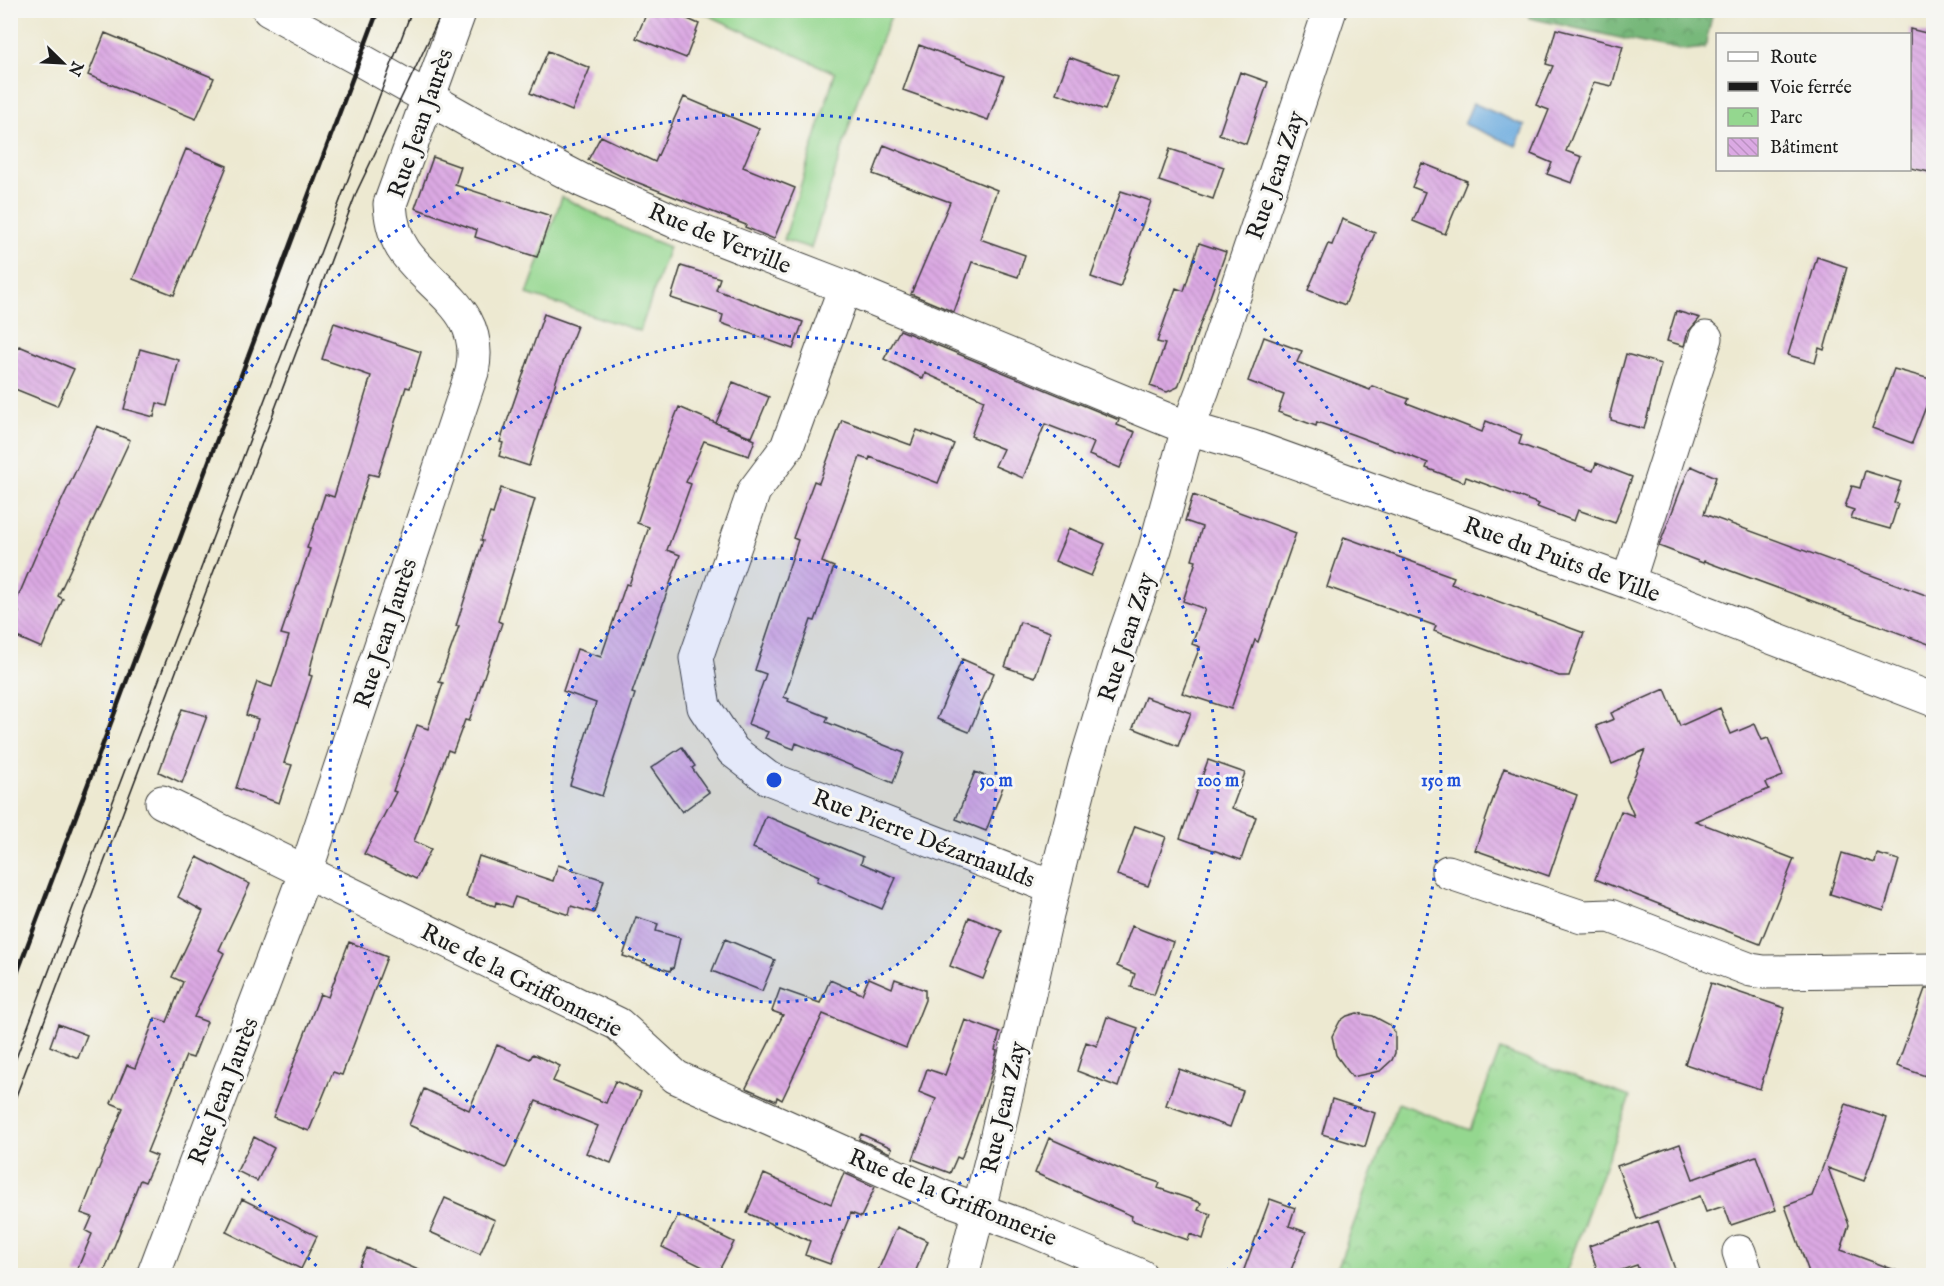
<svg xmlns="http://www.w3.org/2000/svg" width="1944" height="1286" viewBox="0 0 1944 1286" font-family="'IM FELL English',serif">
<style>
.grass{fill:#94d78f;stroke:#587a56;stroke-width:1.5}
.forest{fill:url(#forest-crowns);stroke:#4a6a4b;stroke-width:1.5}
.park{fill:url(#park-crowns);stroke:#587a56;stroke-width:1.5}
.water{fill:#6baade;stroke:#44637d;stroke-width:1.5}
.building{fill:url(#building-back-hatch)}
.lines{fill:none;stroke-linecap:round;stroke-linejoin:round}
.minor-casing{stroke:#3b3b37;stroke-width:35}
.minor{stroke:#fff;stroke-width:33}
.tram{stroke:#1c1c1c;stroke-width:1.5}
.rail{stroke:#1c1c1c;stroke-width:4.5}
.ring{fill:none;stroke:#1d4ed8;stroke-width:3;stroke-dasharray:3 6}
.labels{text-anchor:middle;stroke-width:6;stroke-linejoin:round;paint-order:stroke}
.street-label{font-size:24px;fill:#1c1c1c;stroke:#f6f6f2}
.centre{fill:#1d4ed8;stroke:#f6f6f2;stroke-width:3}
.ring-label{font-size:18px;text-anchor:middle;font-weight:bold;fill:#1d4ed8;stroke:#f6f6f2;stroke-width:6;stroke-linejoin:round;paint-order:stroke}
</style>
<defs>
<pattern id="forest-crowns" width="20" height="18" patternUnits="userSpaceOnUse" patternTransform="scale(1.5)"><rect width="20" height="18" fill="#77b87a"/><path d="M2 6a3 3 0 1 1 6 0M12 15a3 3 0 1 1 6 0" fill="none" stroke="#619563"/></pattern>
<pattern id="park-crowns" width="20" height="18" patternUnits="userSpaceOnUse" patternTransform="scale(1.5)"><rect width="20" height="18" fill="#94d78f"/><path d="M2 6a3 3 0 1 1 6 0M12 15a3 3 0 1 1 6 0" fill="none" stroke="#7fb87b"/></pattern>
<pattern id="building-back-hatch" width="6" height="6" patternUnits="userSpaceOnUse" patternTransform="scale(1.5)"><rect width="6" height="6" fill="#dba9e3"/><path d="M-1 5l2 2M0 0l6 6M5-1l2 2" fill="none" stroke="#bb91c2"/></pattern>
</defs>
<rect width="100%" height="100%" fill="#f6f6f2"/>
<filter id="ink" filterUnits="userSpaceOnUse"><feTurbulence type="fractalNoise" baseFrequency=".0167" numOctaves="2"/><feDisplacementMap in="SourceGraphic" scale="12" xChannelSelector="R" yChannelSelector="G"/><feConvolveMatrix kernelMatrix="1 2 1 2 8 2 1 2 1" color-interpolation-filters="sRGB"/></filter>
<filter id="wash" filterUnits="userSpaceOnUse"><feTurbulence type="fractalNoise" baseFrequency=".008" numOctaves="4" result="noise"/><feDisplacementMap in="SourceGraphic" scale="24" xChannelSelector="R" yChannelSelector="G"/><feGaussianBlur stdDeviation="1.35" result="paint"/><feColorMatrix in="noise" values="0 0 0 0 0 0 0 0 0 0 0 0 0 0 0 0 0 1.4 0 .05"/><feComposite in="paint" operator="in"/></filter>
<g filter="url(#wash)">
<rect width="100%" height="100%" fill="#ede9d1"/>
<!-- grass -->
<path class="grass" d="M 699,11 L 893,11 L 860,92 L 811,248 L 784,240 L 835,73 Z
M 562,197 L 632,232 L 669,247 L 640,331 L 527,294 Z"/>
<!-- forest -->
<path class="forest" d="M 1528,11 L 1528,10 L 1713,11 L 1705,48 L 1687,50 L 1661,47 L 1529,18 Z"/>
<!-- park -->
<path class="park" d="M 1500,1050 L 1630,1097 L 1565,1275 L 1335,1275 L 1398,1103 L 1470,1130 Z"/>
<!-- water -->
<path class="water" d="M 1473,103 L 1525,126 L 1516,146 L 1464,124 Z"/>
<g id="blocks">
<!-- building -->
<path class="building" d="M 648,10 L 667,10 L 699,24 L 686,58 L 636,38 Z
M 1556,29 L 1623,46 L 1612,86 L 1594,82 L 1566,151 L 1582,157 L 1572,183 L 1547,174 L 1552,163 L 1531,154 L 1549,110 L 1536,105 L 1553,66 L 1546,64 Z
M 1910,29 L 1934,35 L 1934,173 L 1910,168 Z
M 105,33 L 214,78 L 196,119 L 88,75 Z
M 919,45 L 1004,76 L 988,120 L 903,90 Z
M 548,51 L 590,68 L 572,111 L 530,93 Z
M 1069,57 L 1118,75 L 1105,110 L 1056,93 Z
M 1240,72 L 1268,82 L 1246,144 L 1219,134 Z
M 684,97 L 759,129 L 743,167 L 795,188 L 774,239 L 745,227 L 746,225 L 621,176 L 588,160 L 601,136 L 655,162 Z
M 884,145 L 997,190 L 980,239 L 1025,255 L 1018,277 L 972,262 L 954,312 L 911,294 L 950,202 L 873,174 Z
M 186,149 L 227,166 L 174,295 L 133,279 Z
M 1170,149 L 1224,167 L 1213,199 L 1159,181 Z
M 433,157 L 461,167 L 455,185 L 551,216 L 537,257 L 475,237 L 477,230 L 415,208 Z
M 1422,163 L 1467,181 L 1445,234 L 1413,221 L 1425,192 L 1412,187 Z
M 1121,191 L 1151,201 L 1120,287 L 1091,277 Z
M 1342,219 L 1375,233 L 1345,305 L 1308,290 L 1328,244 L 1332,245 Z
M 1199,243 L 1226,252 L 1178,387 L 1167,392 L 1150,386 L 1165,344 L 1157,342 L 1176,288 L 1184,291 Z
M 1817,257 L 1847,267 L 1824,350 L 1819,348 L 1815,363 L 1788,355 Z
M 681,266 L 720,278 L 716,290 L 803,322 L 793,349 L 721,323 L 723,315 L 671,298 Z
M 1676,311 L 1700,318 L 1688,332 L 1684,346 L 1667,341 Z
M 544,314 L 577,326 L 557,378 L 529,466 L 499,456 L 503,443 L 500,442 Z
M 334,323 L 421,352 L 410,388 L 406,387 L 378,476 L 369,474 L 312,661 L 309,675 L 312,676 L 284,763 L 292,765 L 279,803 L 236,788 L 258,719 L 246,715 L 257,682 L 272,687 L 289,636 L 281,634 L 310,549 L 307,548 L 325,494 L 334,497 L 371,376 L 322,359 Z
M 900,330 L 1119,420 L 1117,425 L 1135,432 L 1120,468 L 1089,455 L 1094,443 L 1045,424 L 1023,478 L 995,466 L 1003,449 L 971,436 L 984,400 L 925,373 L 923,379 L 884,359 Z
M 1264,337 L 1302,351 L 1297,362 L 1370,390 L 1372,386 L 1409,399 L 1407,403 L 1482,432 L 1486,421 L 1522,435 L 1519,444 L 1593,471 L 1596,463 L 1632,477 L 1615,523 L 1578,510 L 1574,521 L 1537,507 L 1539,504 L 1466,477 L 1464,482 L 1426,468 L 1428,463 L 1354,435 L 1317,422 L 1316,426 L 1278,412 L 1284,395 L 1248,381 Z
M 19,346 L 74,369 L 57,406 L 10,387 L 10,366 Z
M 140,349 L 179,360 L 167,406 L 157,403 L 154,417 L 124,409 Z
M 1626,354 L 1661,364 L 1644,429 L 1611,420 L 1611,410 Z
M 1894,369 L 1934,380 L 1934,386 L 1912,443 L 1872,428 Z
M 733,382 L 769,397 L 752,437 L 716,423 Z
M 679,407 L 755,440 L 749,456 L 704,441 L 686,482 L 691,484 L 667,550 L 680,555 L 632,693 L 635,694 L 602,796 L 570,785 L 596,703 L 563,691 L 577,649 L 601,657 L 626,584 L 629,585 L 649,527 L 637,523 L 662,449 Z
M 842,420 L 911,445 L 917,430 L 954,444 L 938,483 L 870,457 L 869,460 L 860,457 L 822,562 L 834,567 L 815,621 L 811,620 L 784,697 L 789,699 L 788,701 L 828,717 L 826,722 L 904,753 L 893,783 L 796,743 L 794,749 L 765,738 L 768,732 L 748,724 L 766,674 L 755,670 L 798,540 L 793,538 L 814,481 L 819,483 Z
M 97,426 L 130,440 L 58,596 L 63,599 L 42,648 L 10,634 L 19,612 L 13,609 L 35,557 Z
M 1691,466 L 1716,477 L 1704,514 L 1934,598 L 1934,646 L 1704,561 L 1703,563 L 1659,546 L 1686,476 Z
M 1865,471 L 1901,482 L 1894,503 L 1898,504 L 1890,529 L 1851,518 L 1854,510 L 1845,507 L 1852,486 L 1860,488 Z
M 501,488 L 535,499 L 498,621 L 502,623 L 469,721 L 465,720 L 453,752 L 448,750 L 414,841 L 431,849 L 416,879 L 364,854 L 396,792 L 393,791 L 417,725 L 428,729 L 443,683 L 439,682 L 459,626 L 456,626 L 483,541 L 481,540 L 490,513 L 493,514 Z
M 1193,495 L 1296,533 L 1258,642 L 1255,640 L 1231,709 L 1182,693 L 1200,647 L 1192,644 L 1205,609 L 1183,601 L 1196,561 L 1192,560 L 1202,527 L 1185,521 Z
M 1069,528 L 1105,544 L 1091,576 L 1055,561 Z
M 1344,537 L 1454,577 L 1451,584 L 1584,633 L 1569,676 L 1559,676 L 1434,631 L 1436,626 L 1327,587 Z
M 1020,622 L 1050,632 L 1035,677 L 1005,667 Z
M 962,659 L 994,673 L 969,732 L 937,719 Z
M 1665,689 L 1680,726 L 1720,708 L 1731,734 L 1755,724 L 1762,740 L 1768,738 L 1783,776 L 1766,783 L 1769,789 L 1695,821 L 1794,859 L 1760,944 L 1595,879 L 1621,811 L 1634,816 L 1626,797 L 1645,750 L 1612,764 L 1596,726 L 1614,719 L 1611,713 Z
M 1145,697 L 1191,713 L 1178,746 L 1133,728 Z
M 182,709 L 207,716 L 182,783 L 159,772 Z
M 682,747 L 695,766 L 692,768 L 709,792 L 682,812 L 651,768 Z
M 1208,760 L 1245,773 L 1232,808 L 1256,817 L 1241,860 L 1180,838 Z
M 1504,768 L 1577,795 L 1549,876 L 1475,850 Z
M 975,772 L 1004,784 L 986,831 L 956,819 Z
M 766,816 L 863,857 L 861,863 L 896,878 L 882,909 L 817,881 L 819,876 L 753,848 Z
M 1135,826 L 1166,837 L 1148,886 L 1117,875 Z
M 1842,853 L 1875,863 L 1877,854 L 1899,860 L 1884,911 L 1830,894 Z
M 479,856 L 553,881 L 558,865 L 604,880 L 594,913 L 571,906 L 569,915 L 515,897 L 511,907 L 496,902 L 495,906 L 466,897 Z
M 197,857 L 250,884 L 219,950 L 224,953 L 194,1017 L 207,1022 L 193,1058 L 186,1056 L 147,1152 L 157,1156 L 145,1182 L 140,1180 L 103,1275 L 75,1275 L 92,1234 L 86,1231 L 92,1217 L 81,1213 L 123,1108 L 111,1103 L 127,1065 L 135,1068 L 155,1018 L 167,1022 L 183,982 L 172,977 L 203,911 L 178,897 Z
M 636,917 L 658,924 L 656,931 L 680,938 L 673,969 L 671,968 L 670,971 L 623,956 Z
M 969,917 L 1002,931 L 983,979 L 950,966 Z
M 1132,926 L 1173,942 L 1154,995 L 1131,987 L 1135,974 L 1117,966 Z
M 725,939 L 775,960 L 762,991 L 712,971 Z
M 349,942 L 387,957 L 342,1075 L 333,1072 L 309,1131 L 273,1117 L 320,994 L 328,997 Z
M 869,978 L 892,988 L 895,979 L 925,990 L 925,1000 L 906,1048 L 823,1014 L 782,1100 L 777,1097 L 776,1101 L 746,1088 L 783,1015 L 772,1011 L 780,989 L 820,1003 L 830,980 L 862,994 Z
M 1711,983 L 1785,1008 L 1760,1089 L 1685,1064 Z
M 1925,989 L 1934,989 L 1934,1079 L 1897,1066 Z
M 1357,1013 L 1373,1016 L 1390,1025 L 1395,1033 L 1395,1053 L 1392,1060 L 1380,1071 L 1352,1077 L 1336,1055 L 1332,1036 L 1340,1021 L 1347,1016 Z
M 1107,1017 L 1138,1028 L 1118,1087 L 1077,1071 L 1086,1042 L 1097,1046 Z
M 965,1020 L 1000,1033 L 995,1050 L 997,1051 L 991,1075 L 986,1091 L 961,1159 L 957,1157 L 950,1173 L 913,1159 L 936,1099 L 919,1092 L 927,1069 L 945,1075 Z
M 58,1024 L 87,1035 L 78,1058 L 50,1046 Z
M 497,1045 L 530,1059 L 533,1054 L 560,1066 L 553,1081 L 606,1103 L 615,1081 L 641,1092 L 611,1163 L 586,1153 L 598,1126 L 536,1101 L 506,1168 L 409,1125 L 424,1089 L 469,1110 Z
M 1179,1069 L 1243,1091 L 1230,1127 L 1166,1105 Z
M 1332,1099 L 1375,1113 L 1365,1147 L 1322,1134 Z
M 1846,1104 L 1887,1118 L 1864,1181 L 1828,1168 L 1849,1225 L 1841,1250 L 1903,1273 L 1902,1275 L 1810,1275 L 1785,1206 L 1812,1196 Z
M 861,1134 L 892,1148 L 890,1153 L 859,1139 Z
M 254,1137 L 274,1148 L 257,1181 L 237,1171 Z
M 1049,1138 L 1124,1171 L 1160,1183 L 1158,1188 L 1201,1203 L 1198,1210 L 1211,1214 L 1203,1239 L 1190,1234 L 1188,1240 L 1131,1220 L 1132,1216 L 1035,1173 Z
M 1680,1144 L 1693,1179 L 1756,1156 L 1776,1210 L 1731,1225 L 1724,1206 L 1706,1212 L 1700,1196 L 1637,1219 L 1617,1166 Z
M 844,1173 L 875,1187 L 861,1217 L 851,1213 L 830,1264 L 805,1255 L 810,1241 L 747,1213 L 764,1174 L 831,1204 Z
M 445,1198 L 495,1220 L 480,1254 L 430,1232 Z
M 242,1199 L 317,1236 L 301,1269 L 226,1232 Z
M 1270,1199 L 1295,1208 L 1289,1226 L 1306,1232 L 1289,1275 L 1242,1275 Z
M 678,1215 L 734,1242 L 717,1274 L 662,1247 Z
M 1658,1221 L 1677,1275 L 1641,1275 L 1637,1265 L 1607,1275 L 1599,1275 L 1589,1246 Z
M 897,1227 L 928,1241 L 914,1275 L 876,1275 Z
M 367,1248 L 430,1275 L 355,1275 Z"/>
</g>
</g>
<g filter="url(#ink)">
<use href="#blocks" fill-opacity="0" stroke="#3b3b37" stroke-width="1.5"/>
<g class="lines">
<defs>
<path id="minor" d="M 269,10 L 359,59 L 476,125 L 583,181 L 674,221 L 845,287 L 1158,416 L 1188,428 L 1250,446 L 1628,582 L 1934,700
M 845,287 L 787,447 L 754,491 L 696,658 L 704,707 L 733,751 L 768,778 L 1054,888
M 1628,582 L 1706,338
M 162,802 L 618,1024 L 676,1077 L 943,1197 L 1025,1227 L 1141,1276
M 1448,872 L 1582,917 L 1610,916 L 1751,970 L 1764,972 L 1934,970
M 1739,1252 L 1747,1276
M 153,1276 L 306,871 L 472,372 C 485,311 435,293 405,252 C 394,237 391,221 390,204 L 460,10
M 962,1276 L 993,1153 L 1047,914 L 1085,765 L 1125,634 L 1155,549 L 1188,428 L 1203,389 L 1330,10"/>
</defs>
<!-- minor casing -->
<use href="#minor" class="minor-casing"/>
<!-- minor -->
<use href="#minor" class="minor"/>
<!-- tram -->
<path class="tram" d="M 10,1074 L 412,10
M 10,1112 L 357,191 L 443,10"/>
<!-- rail -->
<path class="rail" d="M 10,992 L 378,10"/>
</g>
</g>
<!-- distance rings -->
<circle cx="774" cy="780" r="222" fill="#1d4ed8" fill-opacity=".12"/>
<g class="ring">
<circle cx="774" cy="780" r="222"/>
<circle cx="774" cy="780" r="444"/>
<path d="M323 1272A667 667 0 1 1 1225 1272"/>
</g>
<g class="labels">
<!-- street labels -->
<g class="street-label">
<text transform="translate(420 123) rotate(-71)" y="8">Rue Jean Jaurès</text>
<text transform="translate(1275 175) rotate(-71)" y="8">Rue Jean Zay</text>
<text transform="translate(720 238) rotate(22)" y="8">Rue de Verville</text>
<text transform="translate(1562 559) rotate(20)" y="8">Rue du Puits de Ville</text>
<text transform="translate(385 633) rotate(-72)" y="8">Rue Jean Jaurès</text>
<text transform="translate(1126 637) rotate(-72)" y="8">Rue Jean Zay</text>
<text transform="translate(924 838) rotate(21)" y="8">Rue Pierre Dézarnaulds</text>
<text transform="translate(522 980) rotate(27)" y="8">Rue de la Griffonnerie</text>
<text transform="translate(223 1091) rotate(-69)" y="8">Rue Jean Jaurès</text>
<text transform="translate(1003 1107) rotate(-77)" y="8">Rue Jean Zay</text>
<text transform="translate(953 1197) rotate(22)" y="8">Rue de la Griffonnerie</text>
</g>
</g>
<circle cx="774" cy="780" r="9" class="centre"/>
<g class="ring-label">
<text x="996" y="786">50 m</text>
<text x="1218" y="786">100 m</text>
<text x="1441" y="786">150 m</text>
</g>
<!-- margin -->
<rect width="1944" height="1286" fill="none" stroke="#f6f6f2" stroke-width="36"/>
<!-- legend -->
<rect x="1716" y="33" width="195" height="138" fill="#f6f6f2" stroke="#9f9f9c" stroke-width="1.5"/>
<rect x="1728" y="52" width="30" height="9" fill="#ffffff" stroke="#9f9f9c" stroke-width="1.5"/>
<text x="1770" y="63" font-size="18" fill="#1c1c1c">Route</text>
<rect x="1728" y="82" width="30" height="9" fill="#1c1c1c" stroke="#9f9f9c" stroke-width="1.5"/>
<text x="1770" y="93" font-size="18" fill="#1c1c1c">Voie ferrée</text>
<rect x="1728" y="108" width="30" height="18" fill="url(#park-crowns)" stroke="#9f9f9c" stroke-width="1.5"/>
<text x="1770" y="123" font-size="18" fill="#1c1c1c">Parc</text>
<rect x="1728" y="138" width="30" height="18" fill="url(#building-back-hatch)" stroke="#9f9f9c" stroke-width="1.5"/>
<text x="1770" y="153" font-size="18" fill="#1c1c1c">Bâtiment</text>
<!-- north arrow -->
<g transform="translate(63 63) rotate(114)" stroke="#f6f6f2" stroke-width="4.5" paint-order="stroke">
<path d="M0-4.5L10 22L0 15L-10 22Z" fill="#1c1c1c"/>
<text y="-9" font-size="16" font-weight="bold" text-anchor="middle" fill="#1c1c1c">N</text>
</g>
</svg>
